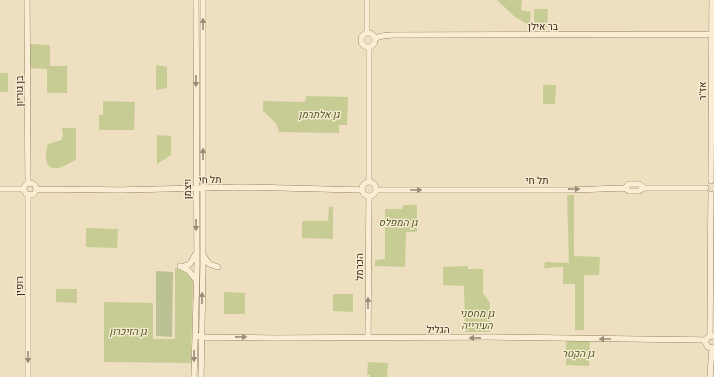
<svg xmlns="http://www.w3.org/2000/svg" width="714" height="377" viewBox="0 0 714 377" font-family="'IBM Plex Serif',Heebo,serif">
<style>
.green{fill:#c7cc94}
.cemetery{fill:#bcc193}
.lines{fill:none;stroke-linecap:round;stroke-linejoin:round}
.secondary-casing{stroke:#69513b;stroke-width:6}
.secondary{stroke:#f9edd3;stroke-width:5.5}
.oneway{fill:#988b78}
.labels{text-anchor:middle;stroke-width:3;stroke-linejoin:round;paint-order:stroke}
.street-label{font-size:10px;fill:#37291c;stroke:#f6eacf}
.park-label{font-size:10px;font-style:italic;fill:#485423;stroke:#f6eacf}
</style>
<rect width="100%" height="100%" fill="#eedfc0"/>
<!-- green -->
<path class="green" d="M 497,0 L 522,0 L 521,10 L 531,12 L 530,26 L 514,16 Z
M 534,9 L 548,9 L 547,27 L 534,27 Z
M 30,44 L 50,45 L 50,66 L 67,66 L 67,93 L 47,93 L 47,69 L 30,68 Z
M 156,65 L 167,67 L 167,88 L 156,90 Z
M 0,73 L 8,73 L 8,92 L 0,92 Z
M 543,85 L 556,85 L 555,104 L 543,104 Z
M 306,96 L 348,97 L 347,125 L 339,125 L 339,133 L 279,132 L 276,123 L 263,111 L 263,101 L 305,102 Z
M 103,101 L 135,102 L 134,130 L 99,130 L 99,115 L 103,115 Z
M 62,128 L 76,128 L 76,160 C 70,162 64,167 58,168 C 43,171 45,153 48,144 L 61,140 L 63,135 Z
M 157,135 L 171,136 L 171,155 L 157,164 Z
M 567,195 L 574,195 L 574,256 L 600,257 L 599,275 L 584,275 L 584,330 L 575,330 L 575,284 L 563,284 L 563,267 L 544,268 L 545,262 L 569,263 Z
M 403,205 L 417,205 L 417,232 L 406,232 L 405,267 L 375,266 L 375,260 L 385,259 L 385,209 L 402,209 Z
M 329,207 L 333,207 L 333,239 L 302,238 L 302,221 L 328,221 Z
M 86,228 L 118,229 L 117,248 L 86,247 Z
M 468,266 L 468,269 L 483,269 L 483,293 L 490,303 L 490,332 L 465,332 L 464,286 L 443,285 L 443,267 Z
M 175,268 L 184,270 L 193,280 L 191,363 L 104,362 L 104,302 L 153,303 L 153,339 L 175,339 Z
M 56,289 L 77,289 L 77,303 L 56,302 Z
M 224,292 L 245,293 L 245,314 L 224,314 Z
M 333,294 L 353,294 L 353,312 L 333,311 Z
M 566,341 L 590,341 L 589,366 L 566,365 Z
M 368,362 L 388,363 L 387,377 L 370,377 L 370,375 L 367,375 Z"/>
<!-- cemetery -->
<path class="cemetery" d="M 156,271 L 173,272 L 172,337 L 156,336 Z"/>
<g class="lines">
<defs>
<path id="secondary" d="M 27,0 L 28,183
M 367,0 L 367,33
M361 40a7 7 0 1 1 14 0a7 7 0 1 1-14 0Z
M 375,38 L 382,36 L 392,35 L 712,34
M 369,47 L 369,182
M 711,181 L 712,0
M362 189a7 7 0 1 1 14 0a7 7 0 1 1-14 0Z
M24 189a6 6 0 1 1 12 0a6 6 0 1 1-12 0Z
M 625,188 L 629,184 L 639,184 L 644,188
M 0,189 L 24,189
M 36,189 L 121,190 L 241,187 L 362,190
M 377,190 L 571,190 L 625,188 L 629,191 L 639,191 L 644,188 L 706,188
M 203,255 L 209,264 L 218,267
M 180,266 L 189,271 L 196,280
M 184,266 L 190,264 L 195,255
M 195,334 L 202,337 L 274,338 L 488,337 L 706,340
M 710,336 L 711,194
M 368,338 L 369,197
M 714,348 L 708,347 L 705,342 L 708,337 L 714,336
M 28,377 L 28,194
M 194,377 L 197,266 L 196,0
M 201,377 L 203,266 L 203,0
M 710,377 L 712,348"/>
</defs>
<!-- secondary casing -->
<use href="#secondary" class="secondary-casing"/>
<!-- secondary -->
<use href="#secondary" class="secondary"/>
</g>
<!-- one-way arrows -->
<defs><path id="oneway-solid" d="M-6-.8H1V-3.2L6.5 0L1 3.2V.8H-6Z"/></defs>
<g class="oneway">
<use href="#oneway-solid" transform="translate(203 24) rotate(-90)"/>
<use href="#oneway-solid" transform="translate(196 81) rotate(90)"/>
<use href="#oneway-solid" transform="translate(203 154) rotate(-90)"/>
<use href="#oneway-solid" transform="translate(574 189) rotate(-1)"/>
<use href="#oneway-solid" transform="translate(416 190)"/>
<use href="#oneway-solid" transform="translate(196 225) rotate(90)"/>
<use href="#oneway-solid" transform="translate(202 298) rotate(-89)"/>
<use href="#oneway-solid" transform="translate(368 303) rotate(-90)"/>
<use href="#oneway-solid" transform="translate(241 337) rotate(1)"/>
<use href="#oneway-solid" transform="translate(475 338) rotate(179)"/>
<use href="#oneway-solid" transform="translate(605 339) rotate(-180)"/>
<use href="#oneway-solid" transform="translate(194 356) rotate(91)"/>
<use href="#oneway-solid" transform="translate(28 357) rotate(90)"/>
</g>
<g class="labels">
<!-- street labels -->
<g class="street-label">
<text x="543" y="30">בר אילן</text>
<text transform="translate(19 91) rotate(-90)" y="4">בן גוריון</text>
<text transform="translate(702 91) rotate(-90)" y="4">אז"ר</text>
<text transform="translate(210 179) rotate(-1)" y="4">תל חי</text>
<text x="537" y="184">תל חי</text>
<text transform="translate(187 189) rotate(-90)" y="4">ויצמן</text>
<text transform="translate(359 267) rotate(-90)" y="4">הכרמל</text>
<text transform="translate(19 286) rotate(-90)" y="4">רופין</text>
<text x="438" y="333">הגליל</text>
</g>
<!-- park labels -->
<g class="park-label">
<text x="319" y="118">גן אלתרמן</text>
<text x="398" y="226">גן המפלס</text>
<text x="477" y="317">גן מחסני<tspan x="477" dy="12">העירייה</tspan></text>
<text x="128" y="335">גן הזיכרון</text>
<text x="578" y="357">גן הקטר</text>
</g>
</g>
</svg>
